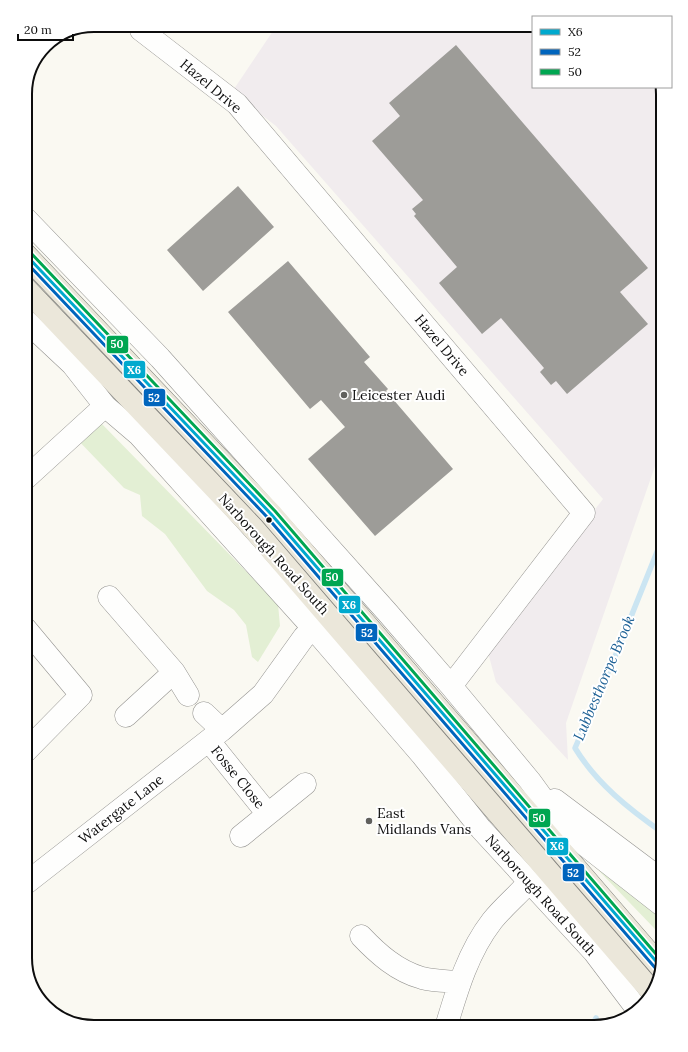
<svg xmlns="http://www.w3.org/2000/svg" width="688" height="1052" viewBox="0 0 688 1052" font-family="Lora,serif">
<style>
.industrial{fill:#f1ecee}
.green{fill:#e3efd4}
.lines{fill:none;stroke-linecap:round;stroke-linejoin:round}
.stream{stroke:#cbe5f2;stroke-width:5.5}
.building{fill:#9d9c98}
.minor-casing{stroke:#949390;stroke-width:23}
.major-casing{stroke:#81817d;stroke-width:23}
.minor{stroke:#fefefd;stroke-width:22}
.major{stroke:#ebe7da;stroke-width:22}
.bus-1-casing{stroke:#fff;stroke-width:6}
.bus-2-casing{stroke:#fff;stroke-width:6}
.bus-3-casing{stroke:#fff;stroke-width:6}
.bus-1{stroke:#00a9ce;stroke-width:3}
.bus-2{stroke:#0065bd;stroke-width:3}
.bus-3{stroke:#00a651;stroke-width:3}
.poi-dot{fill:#60605d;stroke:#fff;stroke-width:1.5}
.bus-dot{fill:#0d0d0d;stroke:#fff;stroke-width:1.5}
.labels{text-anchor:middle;stroke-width:4;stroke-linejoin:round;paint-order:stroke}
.street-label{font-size:14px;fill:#0d0d0d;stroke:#fff}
.poi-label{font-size:14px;fill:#0d0d0d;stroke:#fff;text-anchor:start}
.water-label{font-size:15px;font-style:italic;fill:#1f6296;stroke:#fff}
.rim{fill:none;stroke:#0d0d0d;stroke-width:2}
.line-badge{stroke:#fff;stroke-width:1.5}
.badge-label{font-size:11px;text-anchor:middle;font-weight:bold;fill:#fff}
</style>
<rect width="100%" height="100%" fill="#faf9f2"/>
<!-- industrial -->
<path class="industrial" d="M 533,26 L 533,87 L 661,87 L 663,94 L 663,443 L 566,723 L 568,760 L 496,682 L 487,649 L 603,499 L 276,126 L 232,92 L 275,28 Z"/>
<!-- green -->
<path class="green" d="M 100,422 L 278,604 L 280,626 L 258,662 L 252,657 L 246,625 L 234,610 L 207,591 L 165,534 L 142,516 L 140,495 L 124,488 L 73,435 Z
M 578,849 L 663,916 L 663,939 L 654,928 Z"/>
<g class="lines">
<!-- stream -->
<path class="stream" d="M 663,833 C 629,809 597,784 575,748 L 614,659 L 663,537
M 591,1027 L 596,1018"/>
</g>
<!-- building -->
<path class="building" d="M 456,45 L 648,268 L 620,292 L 648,324 L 567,394 L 556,381 L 551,385 L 540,372 L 544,368 L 501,318 L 482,334 L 439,283 L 457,267 L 414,216 L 416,214 L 412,209 L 423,200 L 372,141 L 400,116 L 389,103 Z
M 238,186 L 274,227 L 203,291 L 167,250 Z
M 288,261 L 370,357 L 364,362 L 388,389 L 386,391 L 453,469 L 375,536 L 308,459 L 345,427 L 321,400 L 310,409 L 228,312 Z"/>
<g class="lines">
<defs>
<path id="minor" d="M 141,30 L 237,104 L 584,513 L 451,686
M 25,218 L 160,358 L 387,612 L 451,686 L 530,781 L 551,810 L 585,845 L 663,906
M 25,320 L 72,364 L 105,406 L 139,435 L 313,628 L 422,755 L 481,829 L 594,952 L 637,1009
M 25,479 L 105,406
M 109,597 L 174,672 L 188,695
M 204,713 L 222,730
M 126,716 L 174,672
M 209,741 L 267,813
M 25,752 L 81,695 L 25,628
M 555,800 L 663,881
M 241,836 L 305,784
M 25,884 L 222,730 L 263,694 L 304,637 L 313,628
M 361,936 C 378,954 397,971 422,978 C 434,981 447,981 459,982
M 446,1027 C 457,990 468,952 492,921 C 503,907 518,895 530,881"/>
<path id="major" d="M 25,254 L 271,514 L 661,967
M 25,288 L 252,527 L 653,993"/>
</defs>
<!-- minor casing -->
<use href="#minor" class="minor-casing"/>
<!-- major casing -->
<use href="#major" class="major-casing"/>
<!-- minor -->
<use href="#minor" class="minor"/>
<!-- major -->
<use href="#major" class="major"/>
<defs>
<path id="bus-1" d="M 25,254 L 271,514 L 661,967"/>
<path id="bus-2" d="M 25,261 L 267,517 L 657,970"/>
<path id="bus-3" d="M 29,251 L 275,511 L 662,961"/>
</defs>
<!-- bus-1 casing -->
<use href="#bus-1" class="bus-1-casing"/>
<!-- bus-2 casing -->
<use href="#bus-2" class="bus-2-casing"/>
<!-- bus-3 casing -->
<use href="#bus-3" class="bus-3-casing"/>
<!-- bus-1 -->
<use href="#bus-1" class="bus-1"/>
<!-- bus-2 -->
<use href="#bus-2" class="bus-2"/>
<!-- bus-3 -->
<use href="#bus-3" class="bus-3"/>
</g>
<!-- markers -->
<g class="poi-dot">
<circle cx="344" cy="395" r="4"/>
<circle cx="369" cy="821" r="4"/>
</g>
<circle class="bus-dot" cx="269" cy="520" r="3.5"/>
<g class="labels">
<!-- street labels -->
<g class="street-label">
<text transform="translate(211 86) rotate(40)" y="5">Hazel Drive</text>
<text transform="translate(442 345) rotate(50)" y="5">Hazel Drive</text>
<text transform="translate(274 554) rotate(48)" y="5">Narborough Road South</text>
<text transform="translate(238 777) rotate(51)" y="5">Fosse Close</text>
<text transform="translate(121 809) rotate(-38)" y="5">Watergate Lane</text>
<text transform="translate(541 895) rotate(48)" y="5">Narborough Road South</text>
</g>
<!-- poi labels -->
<g class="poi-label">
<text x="352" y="400">Leicester Audi</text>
<text x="377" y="818">East<tspan x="377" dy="16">Midlands Vans</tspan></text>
</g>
<!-- water labels -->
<g class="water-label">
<text transform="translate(604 678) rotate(-67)" y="5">Lubbesthorpe Brook</text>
</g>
</g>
<!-- crop -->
<path d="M0 0H688V1052H0ZM94 32H594A62 62 0 0 1 656 94V958A62 62 0 0 1 594 1020H94A62 62 0 0 1 32 958V94A62 62 0 0 1 94 32Z" fill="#fff" fill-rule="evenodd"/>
<path class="rim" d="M94 32H594A62 62 0 0 1 656 94V958A62 62 0 0 1 594 1020H94A62 62 0 0 1 32 958V94A62 62 0 0 1 94 32Z"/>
<g class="line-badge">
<rect x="106" y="335" width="23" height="19" rx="4" fill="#00a651"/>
<rect x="123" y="360" width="23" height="19" rx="4" fill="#00a9ce"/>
<rect x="143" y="388" width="23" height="19" rx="4" fill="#0065bd"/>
<rect x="321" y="568" width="23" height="19" rx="4" fill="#00a651"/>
<rect x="338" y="595" width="23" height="19" rx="4" fill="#00a9ce"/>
<rect x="355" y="623" width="23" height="19" rx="4" fill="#0065bd"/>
<rect x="528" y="808" width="23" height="20" rx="4" fill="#00a651"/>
<rect x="546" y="837" width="23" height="19" rx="4" fill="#00a9ce"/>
<rect x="562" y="863" width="23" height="19" rx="4" fill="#0065bd"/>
</g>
<g class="badge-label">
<text x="117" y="348">50</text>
<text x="134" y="374">X6</text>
<text x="154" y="402">52</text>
<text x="332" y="581">50</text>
<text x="349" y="609">X6</text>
<text x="367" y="637">52</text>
<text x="539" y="822">50</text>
<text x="557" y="850">X6</text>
<text x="573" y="877">52</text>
</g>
<!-- legend -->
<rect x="532" y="16" width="140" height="72" fill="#ffffff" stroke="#9e9e9e"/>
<rect x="540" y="29" width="20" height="6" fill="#00a9ce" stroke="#9e9e9e"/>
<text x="568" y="36" font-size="12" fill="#0d0d0d">X6</text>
<rect x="540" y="49" width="20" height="6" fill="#0065bd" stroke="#9e9e9e"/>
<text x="568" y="56" font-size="12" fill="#0d0d0d">52</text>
<rect x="540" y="69" width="20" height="6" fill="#00a651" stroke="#9e9e9e"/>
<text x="568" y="76" font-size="12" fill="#0d0d0d">50</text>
<!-- scale -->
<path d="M18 34v6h55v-6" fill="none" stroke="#0d0d0d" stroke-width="2"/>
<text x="24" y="34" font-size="12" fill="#0d0d0d" stroke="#ffffff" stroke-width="3" paint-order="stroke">20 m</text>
</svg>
